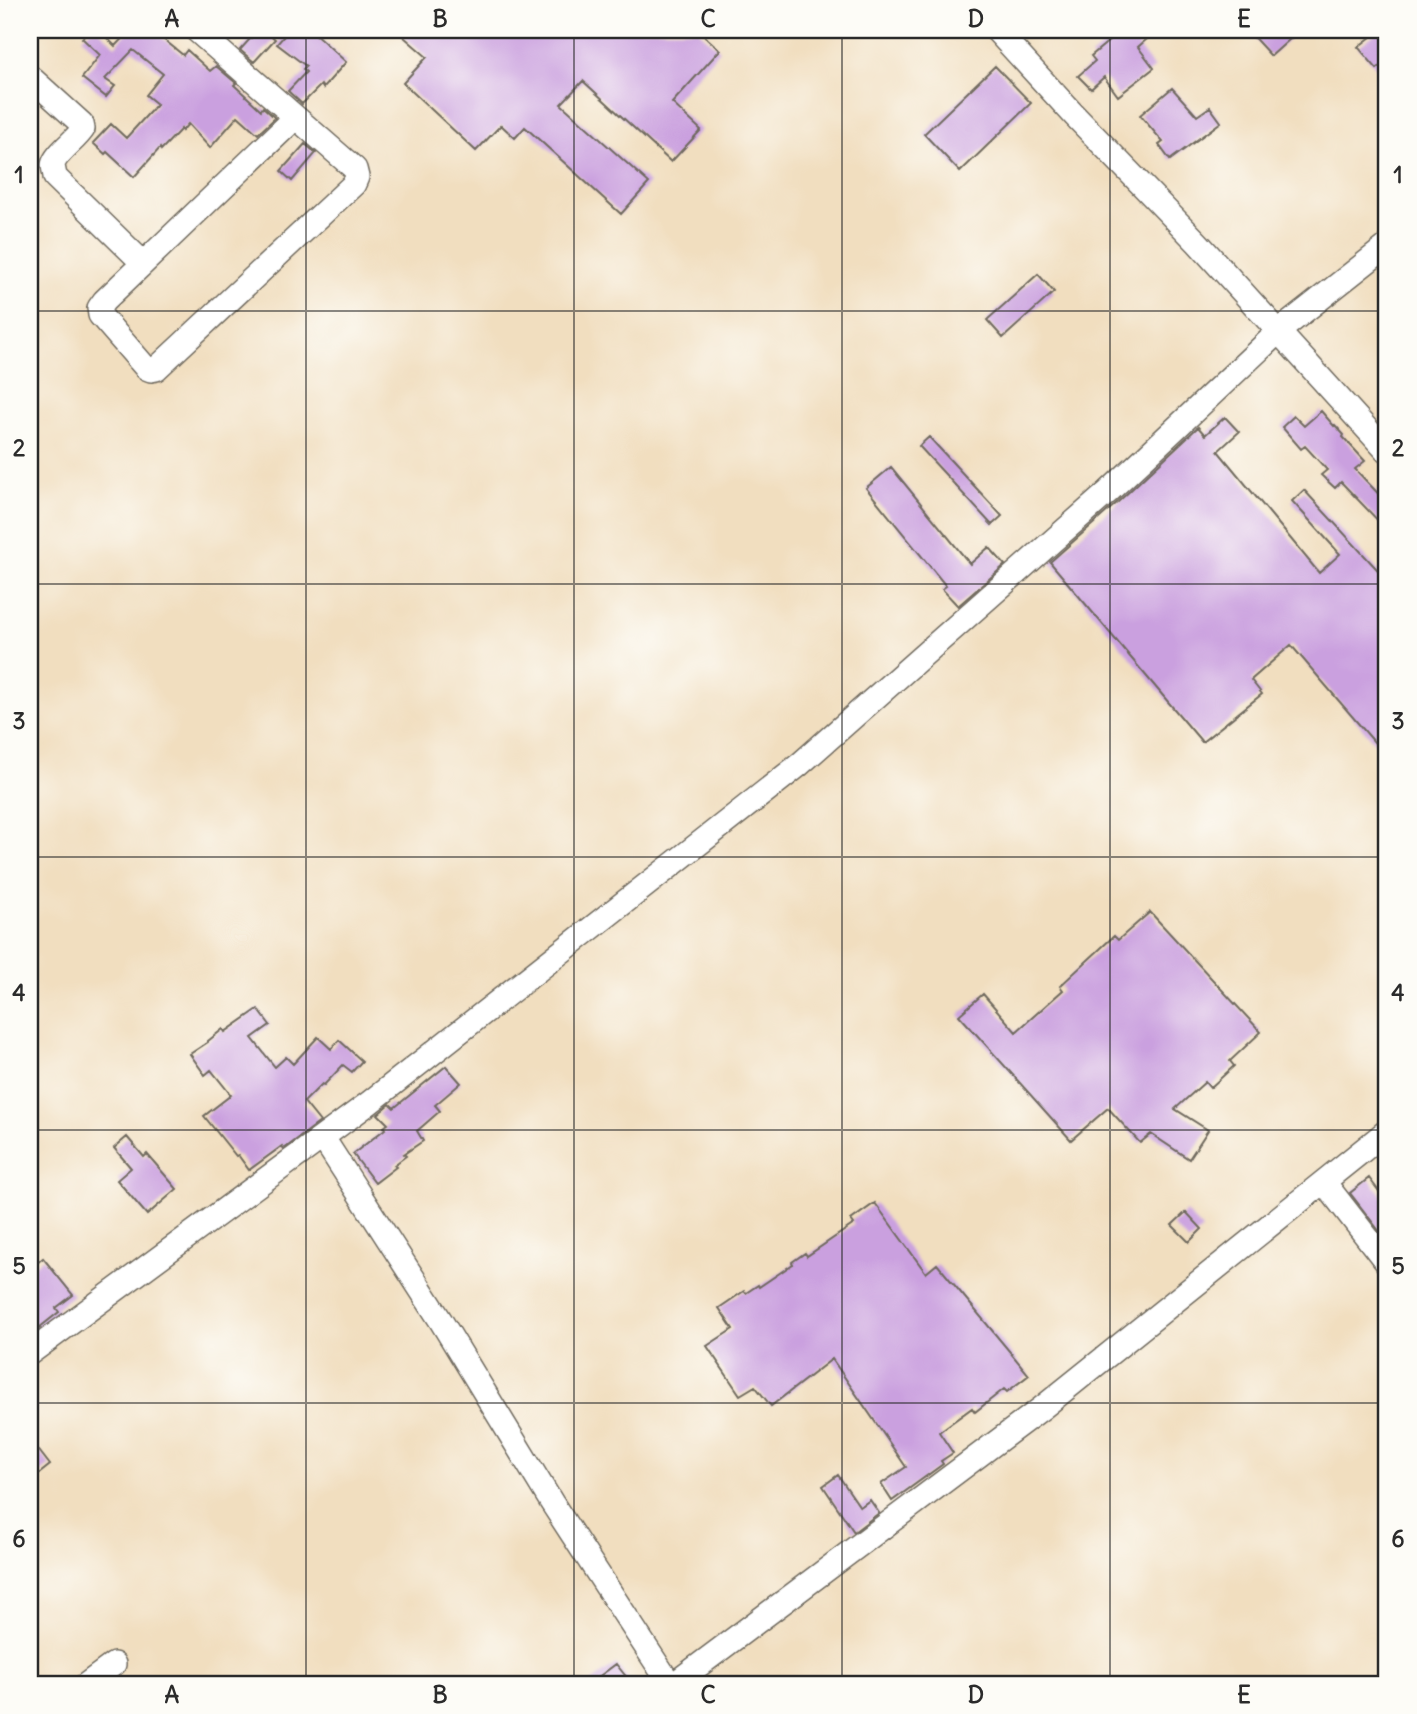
<svg xmlns="http://www.w3.org/2000/svg" width="1417" height="1714" viewBox="0 0 1417 1714" font-family="Delius,sans-serif">
<style>
.building{fill:#caa0df}
.lines{fill:none;stroke-linecap:round;stroke-linejoin:round}
.minor-casing{stroke:#706a5f;stroke-width:26}
.minor{stroke:#fff;stroke-width:23}
.grid{fill:none;stroke:#2b2b2b;stroke-width:2;stroke-opacity:0.55}
.neatline{fill:none;stroke:#2b2b2b;stroke-width:2.5}
.grid-label{font-size:23px;text-anchor:middle;font-weight:bold;fill:#2b2b2b}
</style>
<rect width="100%" height="100%" fill="#fdfcf7"/>
<filter id="ink" filterUnits="userSpaceOnUse"><feTurbulence type="fractalNoise" baseFrequency=".0143" numOctaves="2"/><feDisplacementMap in="SourceGraphic" scale="14" xChannelSelector="R" yChannelSelector="G"/><feConvolveMatrix kernelMatrix="1 2 1 2 8 2 1 2 1" color-interpolation-filters="sRGB"/></filter>
<filter id="wash" filterUnits="userSpaceOnUse"><feTurbulence type="fractalNoise" baseFrequency=".00686" numOctaves="4" result="noise"/><feDisplacementMap in="SourceGraphic" scale="28" xChannelSelector="R" yChannelSelector="G"/><feGaussianBlur stdDeviation="1.57" result="paint"/><feColorMatrix in="noise" values="0 0 0 0 0 0 0 0 0 0 0 0 0 0 0 0 0 1.4 0 .05"/><feComposite in="paint" operator="in"/></filter>
<g filter="url(#wash)">
<rect width="100%" height="100%" fill="#f1debf"/>
<g id="blocks">
<!-- building -->
<path class="building" d="M 91,30 L 99,30 L 115,46 L 130,30 L 152,30 L 183,55 L 187,50 L 210,71 L 216,66 L 236,83 L 234,85 L 261,110 L 263,107 L 275,118 L 258,134 L 238,116 L 210,148 L 188,124 L 182,131 L 181,129 L 161,150 L 160,148 L 134,177 L 107,152 L 105,154 L 93,143 L 111,124 L 126,138 L 157,104 L 146,95 L 163,74 L 133,50 L 105,79 L 115,86 L 106,97 L 82,78 L 100,55 L 82,38 Z
M 258,30 L 265,30 L 275,39 L 254,62 L 240,50 Z
M 289,30 L 311,30 L 346,62 L 323,88 L 321,85 L 302,104 L 288,91 L 306,72 L 303,69 L 306,66 L 277,44 Z
M 396,30 L 698,30 L 720,50 L 672,103 L 701,130 L 671,162 L 583,81 L 561,104 L 649,183 L 621,214 L 525,127 L 515,138 L 501,125 L 476,151 L 403,83 L 427,57 Z
M 1122,30 L 1157,30 L 1138,47 L 1154,68 L 1118,96 L 1104,77 L 1091,89 L 1078,76 L 1095,61 L 1091,56 Z
M 1247,30 L 1300,30 L 1271,56 Z
M 1380,30 L 1387,30 L 1387,60 L 1377,69 L 1358,47 Z
M 995,66 L 1031,103 L 960,172 L 924,134 Z
M 1172,88 L 1197,116 L 1210,107 L 1221,122 L 1170,160 L 1159,145 L 1163,142 L 1140,115 Z
M 305,144 L 316,153 L 292,181 L 281,171 Z
M 1038,274 L 1054,292 L 1003,338 L 987,320 Z
M 1321,411 L 1334,426 L 1335,425 L 1344,435 L 1343,437 L 1365,461 L 1355,469 L 1387,503 L 1387,530 L 1341,482 L 1335,488 L 1321,475 L 1327,470 L 1305,446 L 1301,449 L 1282,427 L 1294,416 L 1304,426 Z
M 1225,417 L 1239,432 L 1218,451 L 1319,573 L 1340,554 L 1292,501 L 1304,490 L 1387,580 L 1387,757 L 1291,645 L 1251,680 L 1262,694 L 1202,742 L 1050,562 L 1118,502 L 1198,427 L 1205,435 Z
M 929,437 L 1002,516 L 992,525 L 919,446 Z
M 891,467 L 970,564 L 989,547 L 1005,565 L 958,606 L 942,589 L 946,586 L 866,488 Z
M 1150,912 L 1261,1032 L 1230,1061 L 1234,1066 L 1210,1088 L 1205,1082 L 1175,1109 L 1208,1130 L 1189,1159 L 1151,1134 L 1140,1143 L 1108,1108 L 1071,1140 L 959,1015 L 983,994 L 1016,1032 L 1063,990 L 1060,986 L 1114,936 L 1118,940 Z
M 258,1009 L 270,1025 L 252,1038 L 275,1067 L 286,1057 L 293,1064 L 318,1037 L 331,1049 L 339,1040 L 362,1061 L 352,1072 L 343,1065 L 324,1085 L 322,1084 L 304,1102 L 320,1122 L 284,1149 L 282,1146 L 249,1170 L 238,1155 L 236,1156 L 204,1116 L 231,1095 L 211,1070 L 205,1075 L 190,1054 L 208,1042 L 208,1041 L 223,1029 L 225,1032 Z
M 446,1066 L 461,1083 L 435,1105 L 440,1111 L 417,1131 L 423,1141 L 404,1154 L 406,1156 L 394,1165 L 396,1167 L 375,1183 L 353,1154 L 385,1129 L 384,1127 L 388,1124 L 378,1114 L 390,1104 L 394,1108 Z
M 127,1137 L 144,1157 L 147,1154 L 177,1189 L 147,1215 L 117,1180 L 131,1168 L 114,1148 Z
M 1369,1178 L 1387,1202 L 1387,1241 L 1350,1193 Z
M 875,1203 L 926,1273 L 937,1264 L 1029,1375 L 1007,1392 L 1004,1389 L 975,1412 L 972,1408 L 939,1432 L 953,1453 L 941,1461 L 943,1464 L 892,1501 L 881,1484 L 906,1467 L 832,1359 L 771,1406 L 755,1386 L 740,1395 L 707,1346 L 733,1329 L 719,1308 L 744,1291 L 746,1293 L 758,1285 L 759,1287 L 793,1264 L 792,1262 L 805,1253 L 807,1256 L 854,1224 L 851,1220 Z
M 1186,1212 L 1202,1229 L 1189,1242 L 1172,1225 Z
M 43,1258 L 73,1295 L 56,1308 L 59,1312 L 30,1335 L 30,1269 Z
M 30,1439 L 50,1465 L 30,1481 Z
M 838,1475 L 860,1507 L 870,1500 L 879,1513 L 854,1532 L 823,1486 Z
M 616,1664 L 632,1684 L 589,1684 Z"/>
</g>
</g>
<g filter="url(#ink)">
<use href="#blocks" fill-opacity="0" stroke="#706a5f" stroke-width="2"/>
<g class="lines">
<defs>
<path id="minor" d="M 196,30 L 355,169 L 357,177 L 354,184 L 156,369 L 151,370 L 146,368 L 100,315 L 99,308 L 104,301 L 295,118
M 996,30 L 1075,116 L 1198,243 L 1387,451
M 30,77 L 82,124 L 83,129 C 76,140 55,154 53,165 C 53,167 55,175 55,177 L 143,263
M 323,1138 L 441,1321 L 552,1503 L 670,1684
M 1324,1182 L 1387,1263
M 30,1353 L 369,1103 L 799,765 L 1108,492 L 1278,332 L 1387,246
M 87,1684 L 114,1664
M 674,1684 L 1042,1408 L 1387,1131"/>
</defs>
<!-- minor casing -->
<use href="#minor" class="minor-casing"/>
<!-- minor -->
<use href="#minor" class="minor"/>
</g>
</g>
<!-- grid -->
<path class="grid" d="M 306,30 L 306,1684M 574,30 L 574,1684M 842,30 L 842,1684M 1110,30 L 1110,1684M 30,311 L 1387,311M 30,584 L 1387,584M 30,857 L 1387,857M 30,1130 L 1387,1130M 30,1403 L 1387,1403"/>
<!-- margin -->
<rect width="1417" height="1714" fill="none" stroke="#fdfcf7" stroke-width="77"/>
<rect x="38" y="38" width="1340" height="1638" class="neatline"/>
<g class="grid-label">
<text x="172" y="27">A</text>
<text x="440" y="27">B</text>
<text x="708" y="27">C</text>
<text x="976" y="27">D</text>
<text x="1244" y="27">E</text>
<text x="19" y="183">1</text>
<text x="1398" y="183">1</text>
<text x="19" y="456">2</text>
<text x="1398" y="456">2</text>
<text x="19" y="729">3</text>
<text x="1398" y="729">3</text>
<text x="19" y="1001">4</text>
<text x="1398" y="1001">4</text>
<text x="19" y="1274">5</text>
<text x="1398" y="1274">5</text>
<text x="19" y="1547">6</text>
<text x="1398" y="1547">6</text>
<text x="172" y="1703">A</text>
<text x="440" y="1703">B</text>
<text x="708" y="1703">C</text>
<text x="976" y="1703">D</text>
<text x="1244" y="1703">E</text>
</g>
</svg>
